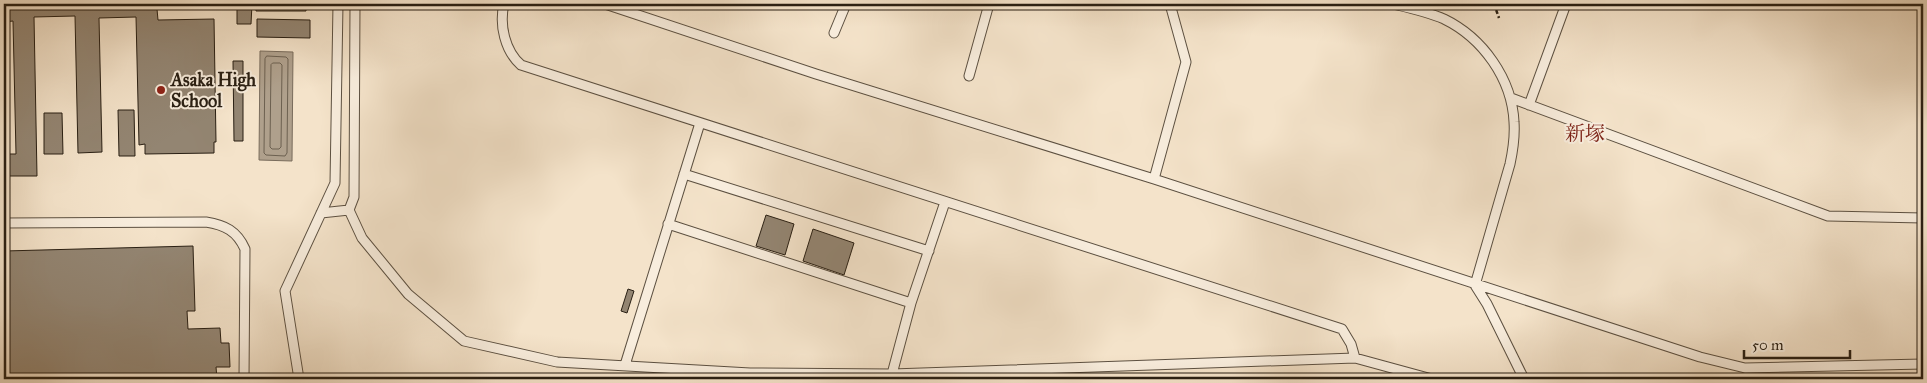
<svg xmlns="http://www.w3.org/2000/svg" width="1927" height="383" viewBox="0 0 1927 383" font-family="'IM FELL Great Primer','Noto Serif JP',serif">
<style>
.water{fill:#afa08c;stroke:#796c5c}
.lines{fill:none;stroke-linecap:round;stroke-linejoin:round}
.shore{stroke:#6c6050;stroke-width:1}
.building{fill:#938572;stroke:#291f13}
.service-casing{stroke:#5c5041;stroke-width:11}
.path{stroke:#291f13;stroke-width:2.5;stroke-dasharray:4 2.5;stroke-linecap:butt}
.service{stroke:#f8eddd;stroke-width:9}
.poi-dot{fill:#8f2418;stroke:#f8eddd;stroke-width:2}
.labels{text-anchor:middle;stroke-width:4;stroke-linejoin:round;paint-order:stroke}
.poi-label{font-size:18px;font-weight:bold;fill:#291f13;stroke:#f8eddd;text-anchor:start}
.quarter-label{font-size:20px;fill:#7a1f14;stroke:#f8eddd}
</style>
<rect width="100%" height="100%" fill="#f4e3ca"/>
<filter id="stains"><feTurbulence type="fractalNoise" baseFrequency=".004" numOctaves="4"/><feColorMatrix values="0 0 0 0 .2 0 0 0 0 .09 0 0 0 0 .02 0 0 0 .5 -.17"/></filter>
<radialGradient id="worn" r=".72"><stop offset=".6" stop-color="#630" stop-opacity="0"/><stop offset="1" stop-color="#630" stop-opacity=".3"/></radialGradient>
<!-- water -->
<path class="water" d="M 260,51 L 293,52 L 292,161 L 259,160 Z"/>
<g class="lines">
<!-- shore -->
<path class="shore" d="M 267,56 L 286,57 L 288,59 L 287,153 L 285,156 L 266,155 L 264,153 L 265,59 Z
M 273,63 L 280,63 L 282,65 L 281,147 L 279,149 L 272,149 L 270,147 L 271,65 Z"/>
</g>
<!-- building -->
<path class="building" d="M 13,4 L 36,4 L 36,9 L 76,8 L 76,4 L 99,4 L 99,6 L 136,5 L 136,4 L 210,4 L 210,8 L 157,9 L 158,20 L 214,19 L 216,142 L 214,142 L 214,153 L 145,154 L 145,144 L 139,145 L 136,17 L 99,18 L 102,152 L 78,153 L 75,16 L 34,17 L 37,176 L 6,176 L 5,154 L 16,154 L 13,21 L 4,22 L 4,8 L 13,8 Z
M 237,4 L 252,4 L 251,24 L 237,24 Z
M 256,4 L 306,4 L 306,11 L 256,11 Z
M 257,19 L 310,20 L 310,38 L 257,37 Z
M 233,61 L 243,61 L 243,141 L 234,141 Z
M 118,110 L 134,110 L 135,156 L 119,156 Z
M 44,113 L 62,113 L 63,154 L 44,154 Z
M 766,215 L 794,224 L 785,255 L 756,246 Z
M 813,229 L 854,243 L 844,275 L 803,261 Z
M 193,246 L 195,311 L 187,311 L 188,329 L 220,328 L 221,343 L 229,343 L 230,367 L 216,367 L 217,379 L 4,379 L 4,251 Z
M 628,289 L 634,291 L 627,313 L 621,311 Z"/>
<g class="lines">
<defs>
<path id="service" d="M 355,4 L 354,197 L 349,210 L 362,238 L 408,294 L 464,341 L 557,362 L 750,373 L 892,374 L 1355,358 L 1432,379
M 504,4 C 499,25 505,51 521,65 L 1342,329 L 1351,344 L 1355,358
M 605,4 L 816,74 L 1154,179 L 1700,357 L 1745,368 L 1923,364
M 1393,4 C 1410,8 1428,12 1444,19 C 1483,38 1512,79 1514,122 C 1515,136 1513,150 1510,164 L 1475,285 L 1487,304 L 1524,379
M 834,33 L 846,4
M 969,76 L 989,4
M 1511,98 L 1828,216 L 1923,218
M 1529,105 L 1566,4
M 684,174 L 929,251
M 1154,179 L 1186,62 L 1170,4
M 321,213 L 349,210
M 4,223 L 206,222 C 225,225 237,231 245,249 L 244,379
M 668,224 L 911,303
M 625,365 L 700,123
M 892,374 L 911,303 L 945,202
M 299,379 L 285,291 L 335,183 L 338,4"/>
</defs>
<!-- service casing -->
<use href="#service" class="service-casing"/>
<!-- path -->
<path class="path" d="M 1494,4 L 1499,18"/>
<!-- service -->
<use href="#service" class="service"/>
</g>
<!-- markers -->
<circle class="poi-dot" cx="161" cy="90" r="5"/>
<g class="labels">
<!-- poi labels -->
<g class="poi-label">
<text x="171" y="86">Asaka High<tspan x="171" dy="21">School</tspan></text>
</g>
<!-- quarter labels -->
<g class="quarter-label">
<text x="1585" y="140">新塚</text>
</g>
</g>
<!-- margin -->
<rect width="1927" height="383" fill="none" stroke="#f4e3ca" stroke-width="20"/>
<rect x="5" y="5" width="1917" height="373" fill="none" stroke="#291f13" stroke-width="2.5"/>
<rect x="10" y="10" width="1907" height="363" fill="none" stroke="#291f13"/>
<!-- scale -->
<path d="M1744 350v8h106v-8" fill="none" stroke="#291f13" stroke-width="2.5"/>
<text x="1752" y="350" font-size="15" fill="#291f13" stroke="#f8eddd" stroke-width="4" paint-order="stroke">50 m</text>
<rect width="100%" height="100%" filter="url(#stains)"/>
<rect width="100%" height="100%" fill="url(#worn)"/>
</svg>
